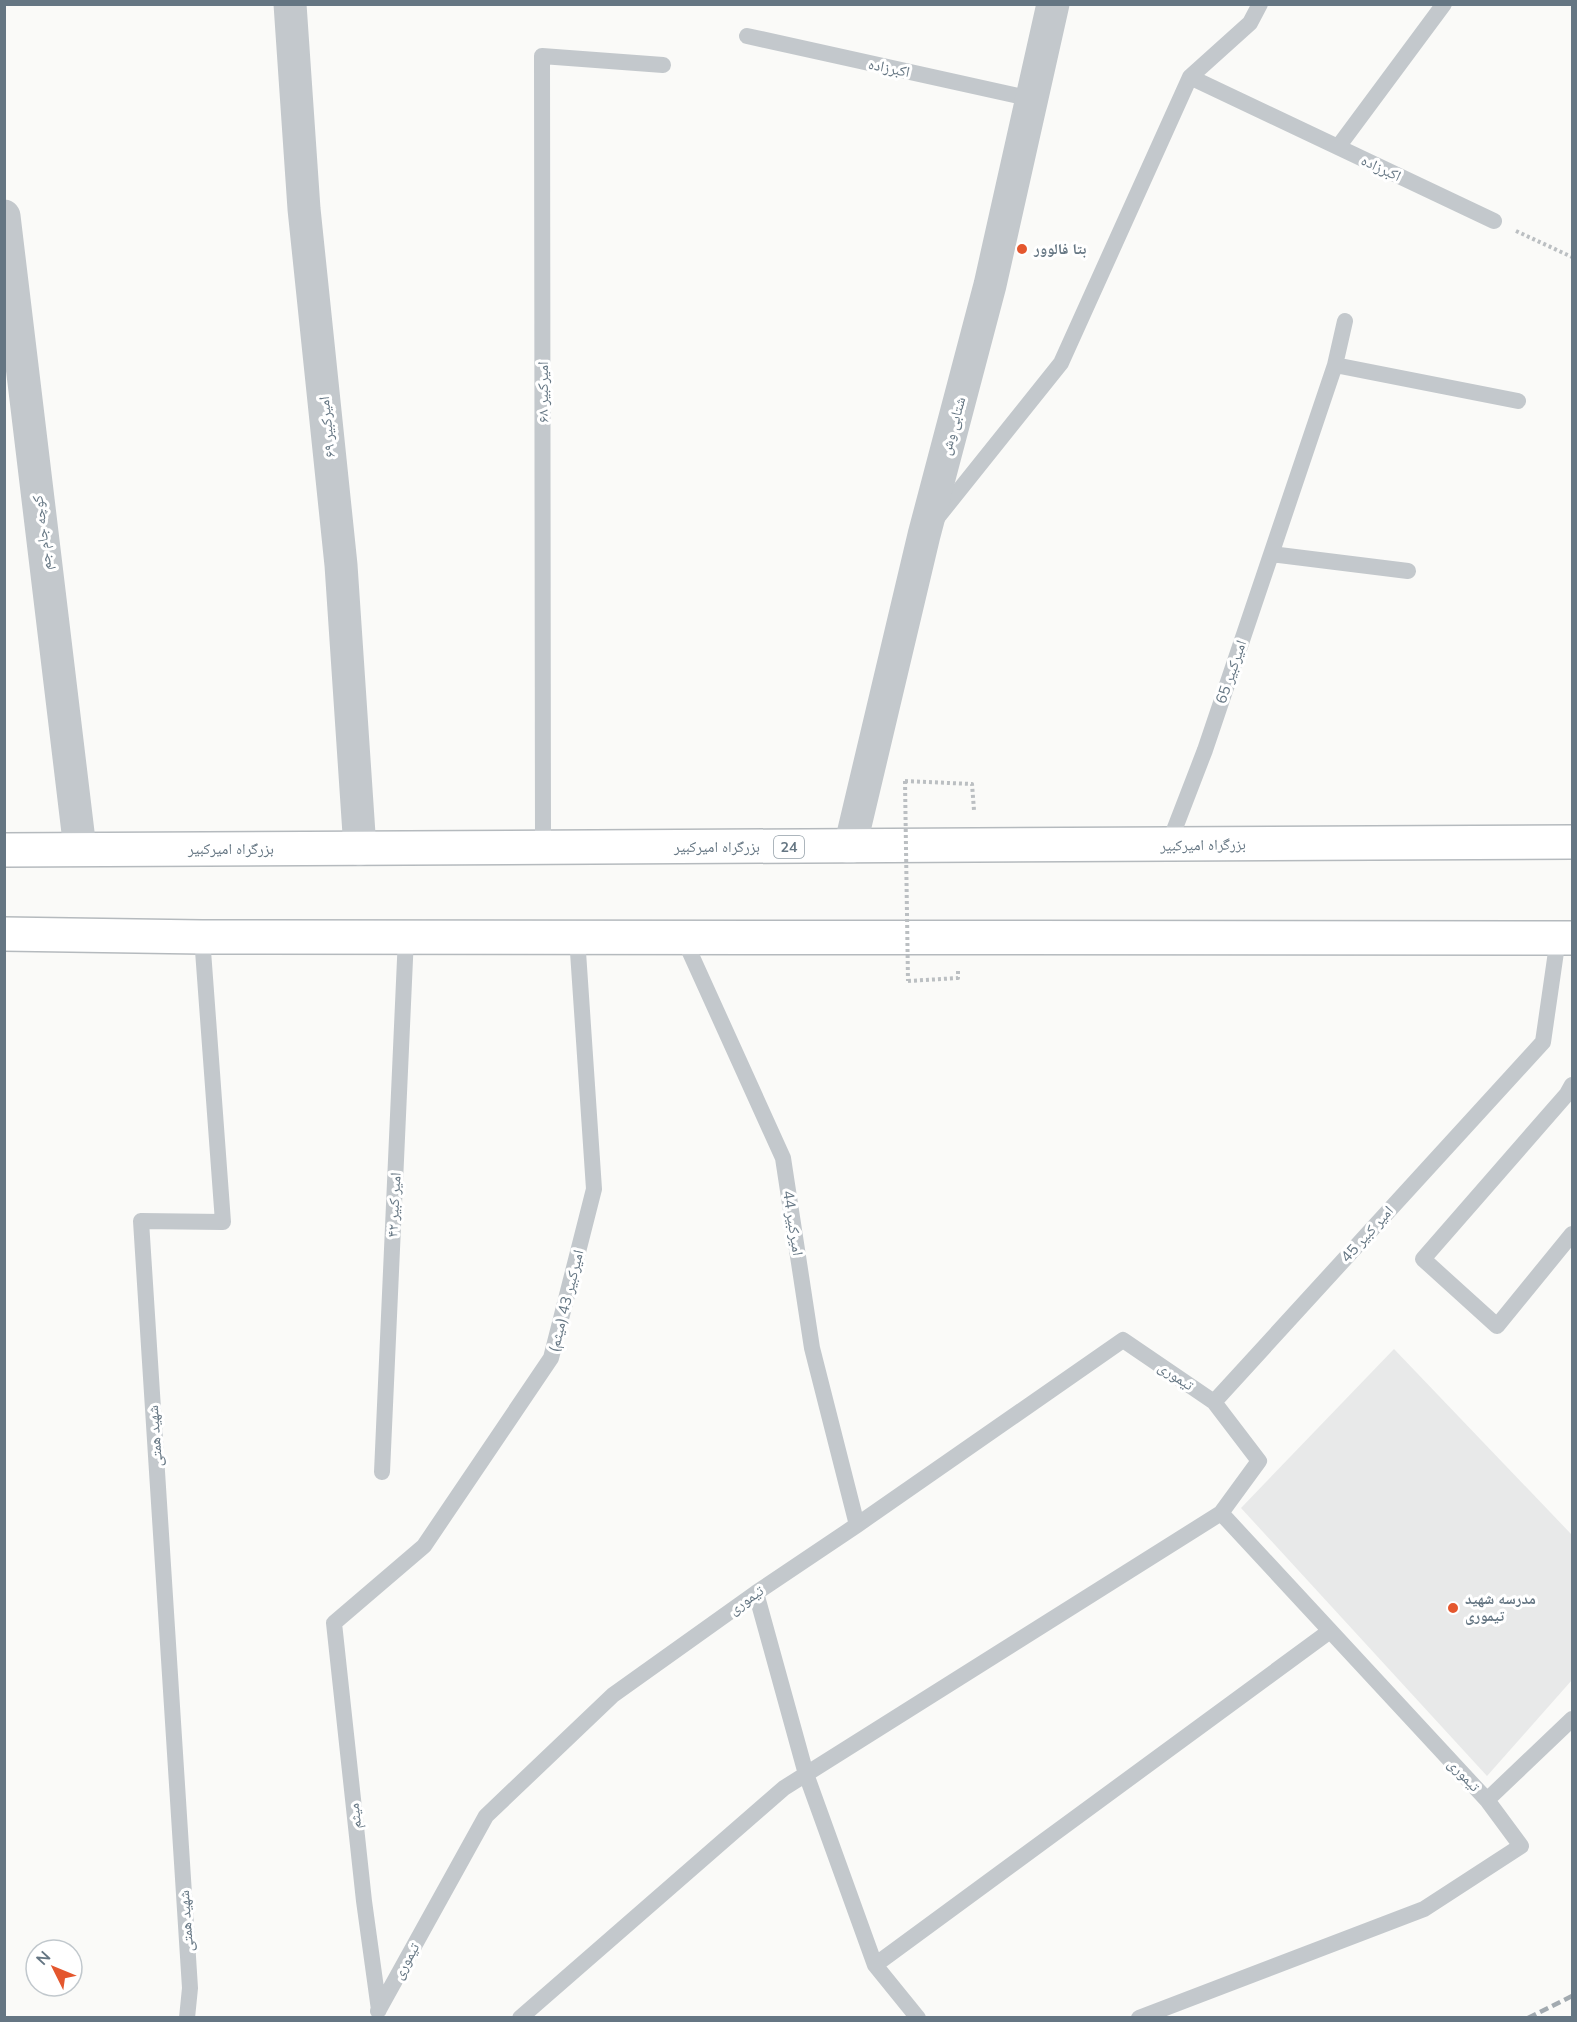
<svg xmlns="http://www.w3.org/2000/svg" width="1577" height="2022" viewBox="0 0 1577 2022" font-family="Mulish,'Noto Naskh Arabic',sans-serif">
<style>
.built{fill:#e8e9e9}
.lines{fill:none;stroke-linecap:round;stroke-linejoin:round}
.primary-casing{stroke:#b5babe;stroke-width:36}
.path{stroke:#bbbfc2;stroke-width:4;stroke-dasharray:3 3;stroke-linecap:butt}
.service{stroke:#c3c8cc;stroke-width:16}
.minor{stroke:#c3c8cc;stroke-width:33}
.primary{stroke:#fff;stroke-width:33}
.rail{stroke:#a2aab0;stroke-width:4.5;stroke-dasharray:9 4.5;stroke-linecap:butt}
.path-bridge{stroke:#bbbfc2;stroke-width:4;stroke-dasharray:3 3;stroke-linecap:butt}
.poi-dot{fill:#e4572e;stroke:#fff;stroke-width:2}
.labels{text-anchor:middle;stroke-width:6;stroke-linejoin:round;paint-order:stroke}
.shield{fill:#fff;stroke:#939fa8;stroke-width:1.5}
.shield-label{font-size:14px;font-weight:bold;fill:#657683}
.street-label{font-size:15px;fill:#657683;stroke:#fff}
.poi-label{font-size:15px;font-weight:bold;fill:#657683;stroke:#fff;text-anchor:start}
</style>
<rect width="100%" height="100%" fill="#fafaf8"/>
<!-- built -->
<path class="built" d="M 1394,1349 L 1572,1535 L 1572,1680 L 1487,1776 L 1241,1508 Z"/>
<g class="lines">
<defs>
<path id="primary" d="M 4,850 L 1572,842
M 4,934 L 202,937 L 1572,938"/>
</defs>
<!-- primary casing -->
<use href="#primary" class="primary-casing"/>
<!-- path -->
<path class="path" d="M 1516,231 L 1572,257
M 905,781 L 972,784 L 974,810
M 908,981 L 958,978 L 958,971"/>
<!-- service -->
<path class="service" d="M 747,36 L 1032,99
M 1190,77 L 1494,221
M 1338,147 L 1444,4
M 1335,365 L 1518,401
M 937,518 L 1061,363 L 1190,77 L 1250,23 L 1260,4
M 1271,554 L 1408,571
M 1168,846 L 1205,750 L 1335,365 L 1345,321
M 543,848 L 542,56 L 663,65
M 683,937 L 783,1158 L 812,1348 L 857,1525
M 1572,1085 L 1567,1094 L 1423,1259 L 1497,1326 L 1572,1234
M 382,1472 L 406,937
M 756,1593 L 806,1774 L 875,1965 L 918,2018
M 1487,1800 L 1572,1719
M 875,1965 L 1330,1631
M 379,2010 L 364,1901 L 334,1623 L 424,1546 L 551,1358 L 594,1189 L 577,937
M 378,2011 L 486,1816 L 613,1695 L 756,1593 L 857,1525 L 1123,1340 L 1214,1402
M 187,2018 L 190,1988 L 141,1221 L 223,1222 L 202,937
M 520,2018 L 784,1788 L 1221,1513 L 1259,1461 L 1214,1402 L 1543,1042 L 1558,938
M 1139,2018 L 1424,1909 L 1521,1846 L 1487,1800 L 1221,1513"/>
<!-- minor -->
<path class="minor" d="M 290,4 L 304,209 L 341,565 L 360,849
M 4,216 L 80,849
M 850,847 L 924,535 L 990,285 L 1053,4"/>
<!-- primary -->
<use href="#primary" class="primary"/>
<!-- rail -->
<path class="rail" d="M 1528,2018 L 1572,1996"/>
<!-- path-bridge -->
<path class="path-bridge" d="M 905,781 L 908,981"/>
</g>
<!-- markers -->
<g class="poi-dot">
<circle cx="1022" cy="249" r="6"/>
<circle cx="1453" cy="1608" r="6"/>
</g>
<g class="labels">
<!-- shield labels -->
<rect class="shield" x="774" y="836" width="30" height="22" rx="4.5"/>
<g class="shield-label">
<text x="789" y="852">24</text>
</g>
<!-- street labels -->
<g class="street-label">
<text transform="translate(889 68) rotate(12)" y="5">اکبرزاده</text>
<text transform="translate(1381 168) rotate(25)" y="5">اکبرزاده</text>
<text transform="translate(543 392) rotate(-90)" y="5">امیرکبیر ۶۸</text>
<text transform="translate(953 426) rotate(-75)" y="5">شتابی وش</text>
<text transform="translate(327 427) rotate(-96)" y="5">امیرکبیر ۶۹</text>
<text transform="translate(42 533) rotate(-97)" y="5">کوچه جام جم</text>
<text transform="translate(1231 672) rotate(-71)" y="5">امیرکبیر 65</text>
<text transform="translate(1203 845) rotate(-1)" y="5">بزرگراه امیرکبیر</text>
<text x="717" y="852">بزرگراه امیرکبیر</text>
<text x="231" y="854">بزرگراه امیرکبیر</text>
<text transform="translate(394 1205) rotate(-87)" y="5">امیر کبیر ۴۲</text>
<text transform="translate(793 1223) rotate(81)" y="5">امیرکبیر 44</text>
<text transform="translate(1367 1234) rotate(-48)" y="5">امیر کبیر 45</text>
<text transform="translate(566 1301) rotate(-76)" y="5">امیرکبیر 43 (میثم)</text>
<text transform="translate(1176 1376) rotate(34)" y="5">تیموری</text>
<text transform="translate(155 1436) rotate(-94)" y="5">شهید همتی</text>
<text transform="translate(746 1600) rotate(-35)" y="5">تیموری</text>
<text transform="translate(1464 1775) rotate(47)" y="5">تیموری</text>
<text transform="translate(355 1816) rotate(-96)" y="5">میثم</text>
<text transform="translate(186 1921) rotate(-94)" y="5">شهید همتی</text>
<text transform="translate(406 1961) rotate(-61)" y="5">تیموری</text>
</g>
<!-- poi labels -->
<g class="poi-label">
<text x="1034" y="254">بتا فالوور</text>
<text x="1465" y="1604">مدرسه شهید<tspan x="1465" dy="17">تیموری</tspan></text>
</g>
</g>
<!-- border -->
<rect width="1577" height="2022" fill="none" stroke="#657683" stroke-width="12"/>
<!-- north arrow -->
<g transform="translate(54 1968) rotate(313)"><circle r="28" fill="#ffffff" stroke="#c1c8cd" stroke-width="1.5"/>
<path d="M0-4.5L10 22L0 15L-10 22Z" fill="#e4572e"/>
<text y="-9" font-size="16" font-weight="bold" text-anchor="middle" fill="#657683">N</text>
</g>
</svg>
